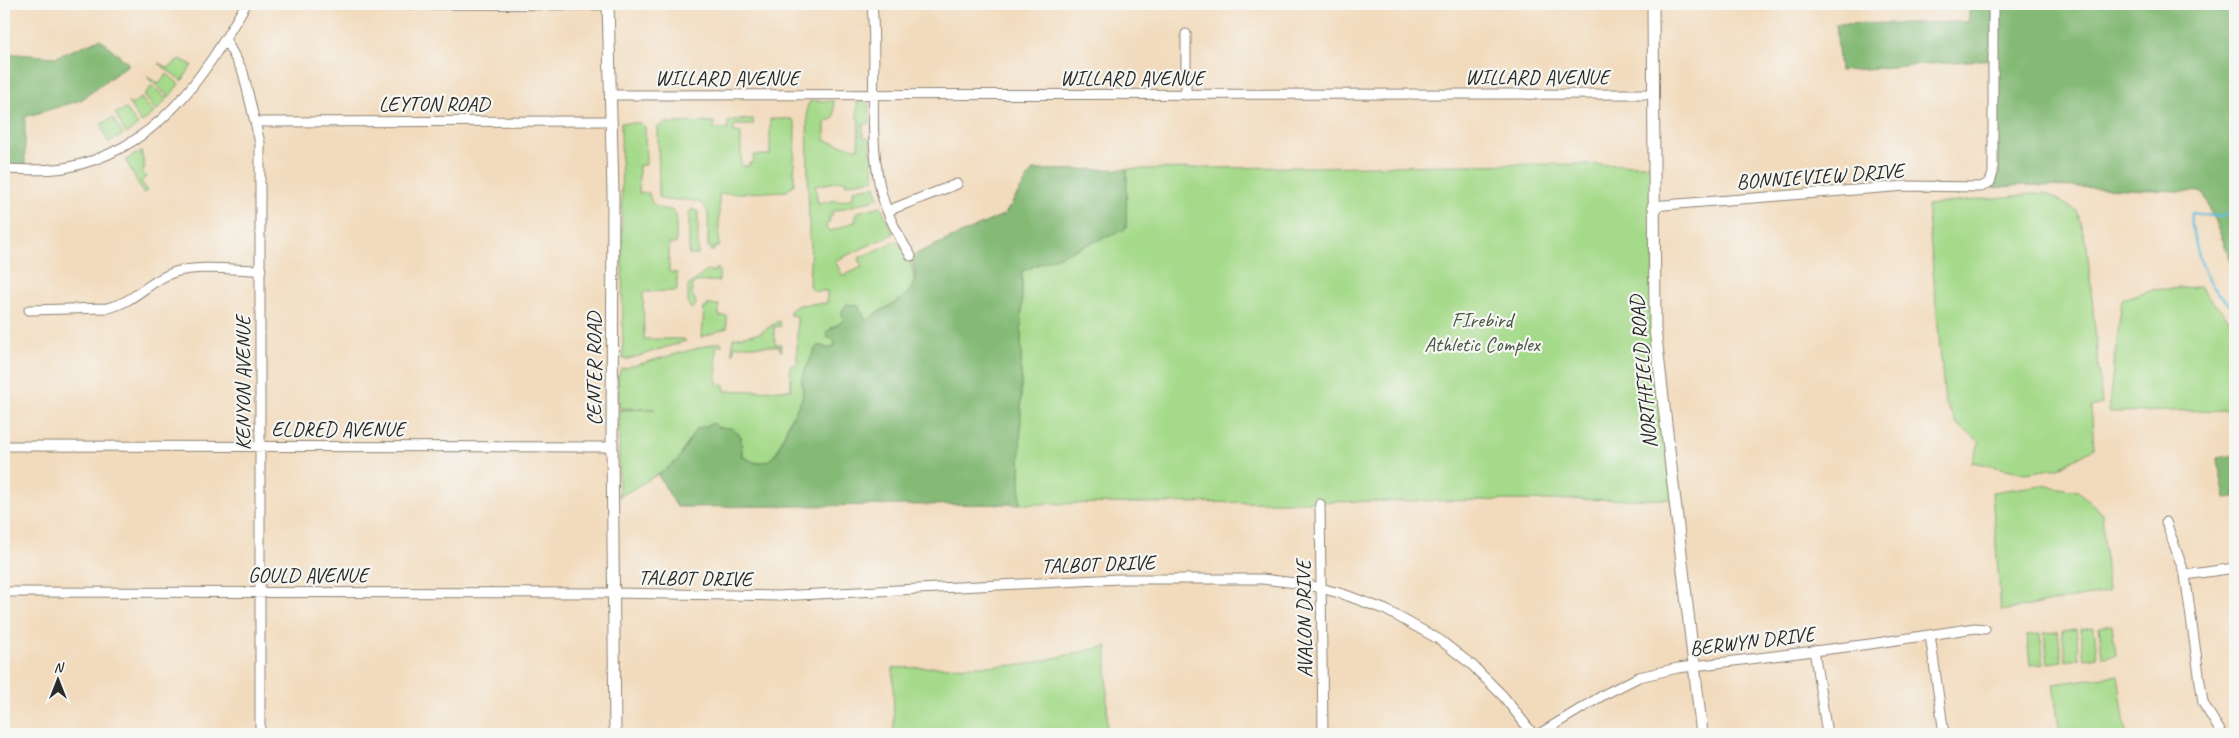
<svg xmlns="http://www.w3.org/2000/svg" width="2239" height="738" viewBox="0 0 2239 738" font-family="Caveat,sans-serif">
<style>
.green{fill:#a5da8a;stroke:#68825a}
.forest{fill:#84ba76;stroke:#587250}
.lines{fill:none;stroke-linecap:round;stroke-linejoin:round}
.stream{stroke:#5ebadc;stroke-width:2.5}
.minor-casing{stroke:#8e8374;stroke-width:11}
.major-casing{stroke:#8e8374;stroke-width:13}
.minor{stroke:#fff;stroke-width:9}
.major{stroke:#fff;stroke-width:11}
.labels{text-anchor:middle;stroke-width:4.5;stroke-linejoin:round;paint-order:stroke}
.street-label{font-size:21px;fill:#2b2b2b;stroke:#f6f6f2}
.park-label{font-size:21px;fill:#4a5743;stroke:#f6f6f2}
</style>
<rect width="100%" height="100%" fill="#f6f6f2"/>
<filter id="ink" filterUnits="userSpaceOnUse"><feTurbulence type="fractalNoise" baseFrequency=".02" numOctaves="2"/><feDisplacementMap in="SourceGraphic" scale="10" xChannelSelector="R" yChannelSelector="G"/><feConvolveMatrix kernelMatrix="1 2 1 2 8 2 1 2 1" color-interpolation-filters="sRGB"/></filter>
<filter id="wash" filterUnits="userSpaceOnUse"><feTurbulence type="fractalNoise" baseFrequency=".0096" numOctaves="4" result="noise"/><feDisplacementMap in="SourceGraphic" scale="20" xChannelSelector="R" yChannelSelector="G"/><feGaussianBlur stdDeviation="1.12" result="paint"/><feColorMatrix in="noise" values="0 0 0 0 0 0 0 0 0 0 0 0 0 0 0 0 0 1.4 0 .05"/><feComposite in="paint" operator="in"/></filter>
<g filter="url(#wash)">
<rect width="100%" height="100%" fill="#f2dbbd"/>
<!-- green -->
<path class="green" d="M 180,59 L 192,65 L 182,81 L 158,63 L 169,68 Z
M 167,74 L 179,84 L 169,97 L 147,77 L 159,84 Z
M 152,86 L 167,99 L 156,111 L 144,95 Z
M 141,98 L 154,113 L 141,123 L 128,102 L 131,105 Z
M 863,100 L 869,105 L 870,123 L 863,125 L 863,137 L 870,139 L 874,179 L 846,184 L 845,180 L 815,186 L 818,204 L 837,200 L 838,202 L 853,198 L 853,190 L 875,186 L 879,198 L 831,212 L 833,216 L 829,217 L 830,222 L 826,225 L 826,228 L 831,231 L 856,221 L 855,216 L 857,212 L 881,206 L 893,234 L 835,261 L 843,276 L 862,267 L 859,258 L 897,241 C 914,268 927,286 891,305 C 883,310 874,313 868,321 L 865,319 L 858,306 L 847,305 L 842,311 L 843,321 L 831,328 L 835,345 L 828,349 L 823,345 C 816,355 805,367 802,378 C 801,385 804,391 802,397 C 800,406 793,413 789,421 C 780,444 774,477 742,456 L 741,436 L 717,427 L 688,441 L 678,460 L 665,470 L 619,497 L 619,410 L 655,409 L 619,408 L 618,376 L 621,369 L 720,342 L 723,345 L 716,346 L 717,384 L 724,385 L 725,391 L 791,390 L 790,366 L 797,364 L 797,316 L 790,315 L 790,311 L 798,305 L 827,303 L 827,291 L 814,291 L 809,286 L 811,243 L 809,238 L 807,107 L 810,101 L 834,101 L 834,118 L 825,122 L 825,140 C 829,142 853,148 858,148 L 859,119 L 857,118 L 857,101 Z
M 126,109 L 138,125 L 126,134 L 115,113 Z
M 113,118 L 123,135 L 108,142 L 101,124 Z
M 753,119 L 753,125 L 734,125 L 734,132 L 741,133 L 741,166 L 749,166 L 749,163 L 753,163 L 754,155 L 770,155 L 770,119 L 792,119 L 795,124 L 794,184 L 787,191 L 719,194 L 719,247 L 714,247 L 714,251 L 711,251 L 711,247 L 708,247 C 707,211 717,199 674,200 C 668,200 664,201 659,197 L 658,127 L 665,123 L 714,122 L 714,129 L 728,129 L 728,122 L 733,120 Z
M 621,123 L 641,123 L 645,127 L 646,165 L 639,165 L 639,193 L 649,193 C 651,207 659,209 671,210 L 676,215 L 676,244 L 669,244 L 669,272 L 677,273 L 677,289 L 674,291 L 643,292 L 644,339 L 684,339 L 686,341 L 629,359 L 623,359 Z
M 141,151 L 145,168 L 142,170 L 146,177 L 141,181 L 147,191 L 143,193 L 126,160 Z
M 1550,164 L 1652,165 L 1655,329 L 1675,499 L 1020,504 L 1022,271 L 1126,229 L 1127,169 Z
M 2045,193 L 2077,211 L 2087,246 L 2102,404 L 2091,407 L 2094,448 L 2058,468 L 2025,473 L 1972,462 L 1980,442 L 1957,424 L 1945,403 L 1927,205 Z
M 692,209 L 698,212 L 698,255 L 689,255 L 689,213 Z
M 715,269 L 719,269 L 719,281 L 696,282 L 692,286 L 692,295 L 695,299 L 696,304 L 692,309 L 688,305 L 688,286 L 708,270 L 715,272 Z
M 2199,287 L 2235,326 L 2234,410 L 2108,412 L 2122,299 L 2150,290 Z
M 707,305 L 719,305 L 719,316 L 727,316 L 727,328 L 702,337 L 704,308 L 707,308 Z
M 779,321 L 781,326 L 774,327 L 775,344 L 781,344 L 781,352 L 779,346 L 734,346 L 734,353 L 732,353 L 733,338 L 760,333 Z
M 2041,485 L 2078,491 L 2102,513 L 2108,592 L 2001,611 L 1992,492 Z
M 2112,625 L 2116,655 L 2102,657 L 2099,627 Z
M 2094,627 L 2097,657 L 2084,659 L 2080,629 Z
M 2076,629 L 2079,659 L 2066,661 L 2062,631 Z
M 2058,632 L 2062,661 L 2048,663 L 2044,633 Z
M 2040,634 L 2044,664 L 2030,665 L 2027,635 Z
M 1107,646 L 1107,734 L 894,734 L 893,668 L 1023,665 Z
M 2118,675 L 2126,734 L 2060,734 L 2053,684 Z"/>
<!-- forest -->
<path class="forest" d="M 1970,4 L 2235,4 L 2235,270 L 2203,192 L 2023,185 L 1992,188 L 1994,59 L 1840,71 L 1836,24 L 1968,22 Z
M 100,39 L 129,64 L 81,100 L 25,117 L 25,170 L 4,169 L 4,53 L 56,57 Z
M 1127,169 L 1126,229 L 1022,271 L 1020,504 L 677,507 L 658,475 L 678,460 L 696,429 L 714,423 L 717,427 L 732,428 L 741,436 L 742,456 L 756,463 L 768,461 L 776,454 L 791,419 L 801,401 L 803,395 L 802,377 L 815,349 L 818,345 L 828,349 L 835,345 L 835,341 L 827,337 L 826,332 L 843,321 L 842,311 L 847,304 L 858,305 L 865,319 L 868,321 C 881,305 917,301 915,275 C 915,268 911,263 911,256 L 1005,214 L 1033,170 Z
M 2235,455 L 2235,497 L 2225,498 L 2217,458 Z"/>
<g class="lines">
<!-- stream -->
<path class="stream" d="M 2235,210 L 2222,217 L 2192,213 C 2189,230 2202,269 2212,285 C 2218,294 2229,302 2235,312"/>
</g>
</g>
<g filter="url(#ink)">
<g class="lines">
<defs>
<path id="minor" d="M 406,4 L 608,5
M 872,4 C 878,64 867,127 880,187 C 885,212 897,234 911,256
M 225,39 L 243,72 L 260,143 L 260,734
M 611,95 L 1652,94
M 1186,95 L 1186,34
M 257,122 L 612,121
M 4,169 C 24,170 45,171 64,168 C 157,151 202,79 246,4
M 1652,206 L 1906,186 L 1981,187 L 1990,182 L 1993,173 L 1993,4
M 887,211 L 957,184
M 29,310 L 107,308 C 136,302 149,280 175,272 C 201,265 234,270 261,270
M 4,446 L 612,447
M 1320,504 L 1323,734
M 2166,522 L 2185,575 L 2203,703 L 2222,734
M 2185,575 L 2235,568
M 4,592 L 613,593 L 777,596 L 1119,579 L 1262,579 L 1305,584 L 1343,594 L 1386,610 L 1440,640 L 1472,665 L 1503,696 L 1533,734
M 1930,635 L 1944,734
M 1814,650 L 1827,734
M 1539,734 L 1605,694 L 1639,677 L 1678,668 L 1870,644 L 1975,628 L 1985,629"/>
<path id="major" d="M 608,4 L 613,192 L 612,447 L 615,734
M 1653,4 L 1655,329 L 1702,734"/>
</defs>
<!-- minor casing -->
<use href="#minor" class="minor-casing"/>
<!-- major casing -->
<use href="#major" class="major-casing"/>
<!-- minor -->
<use href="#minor" class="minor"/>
<!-- major -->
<use href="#major" class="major"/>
</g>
</g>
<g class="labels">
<!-- street labels -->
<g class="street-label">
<text x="1537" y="84">WILLARD AVENUE</text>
<text x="727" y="85">WILLARD AVENUE</text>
<text x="1132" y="85">WILLARD AVENUE</text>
<text x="434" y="111">LEYTON ROAD</text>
<text transform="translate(1820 176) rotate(-4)" y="7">BONNIEVIEW DRIVE</text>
<text transform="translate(594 369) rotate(-90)" y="7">CENTER ROAD</text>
<text transform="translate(1643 372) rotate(-95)" y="7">NORTHFIELD ROAD</text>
<text transform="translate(243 383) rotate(-90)" y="7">KENYON AVENUE</text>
<text x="338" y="436">ELDRED AVENUE</text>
<text transform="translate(1098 564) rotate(-2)" y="7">TALBOT DRIVE</text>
<text x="308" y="582">GOULD AVENUE</text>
<text transform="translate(695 578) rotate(1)" y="7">TALBOT DRIVE</text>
<text transform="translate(1304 619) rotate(-91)" y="7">AVALON DRIVE</text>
<text transform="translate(1752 641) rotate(-7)" y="7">BERWYN DRIVE</text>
</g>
<!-- park labels -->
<g class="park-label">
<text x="1482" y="327">FIrebird<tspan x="1482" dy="24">Athletic Complex</tspan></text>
</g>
</g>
<!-- margin -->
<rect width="2239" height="738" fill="none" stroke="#f6f6f2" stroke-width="20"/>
<!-- north arrow -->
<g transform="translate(58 680)" stroke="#f6f6f2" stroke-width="4" paint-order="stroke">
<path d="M0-4L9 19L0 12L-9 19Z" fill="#2b2b2b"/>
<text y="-8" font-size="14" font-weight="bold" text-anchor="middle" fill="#2b2b2b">N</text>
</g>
</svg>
